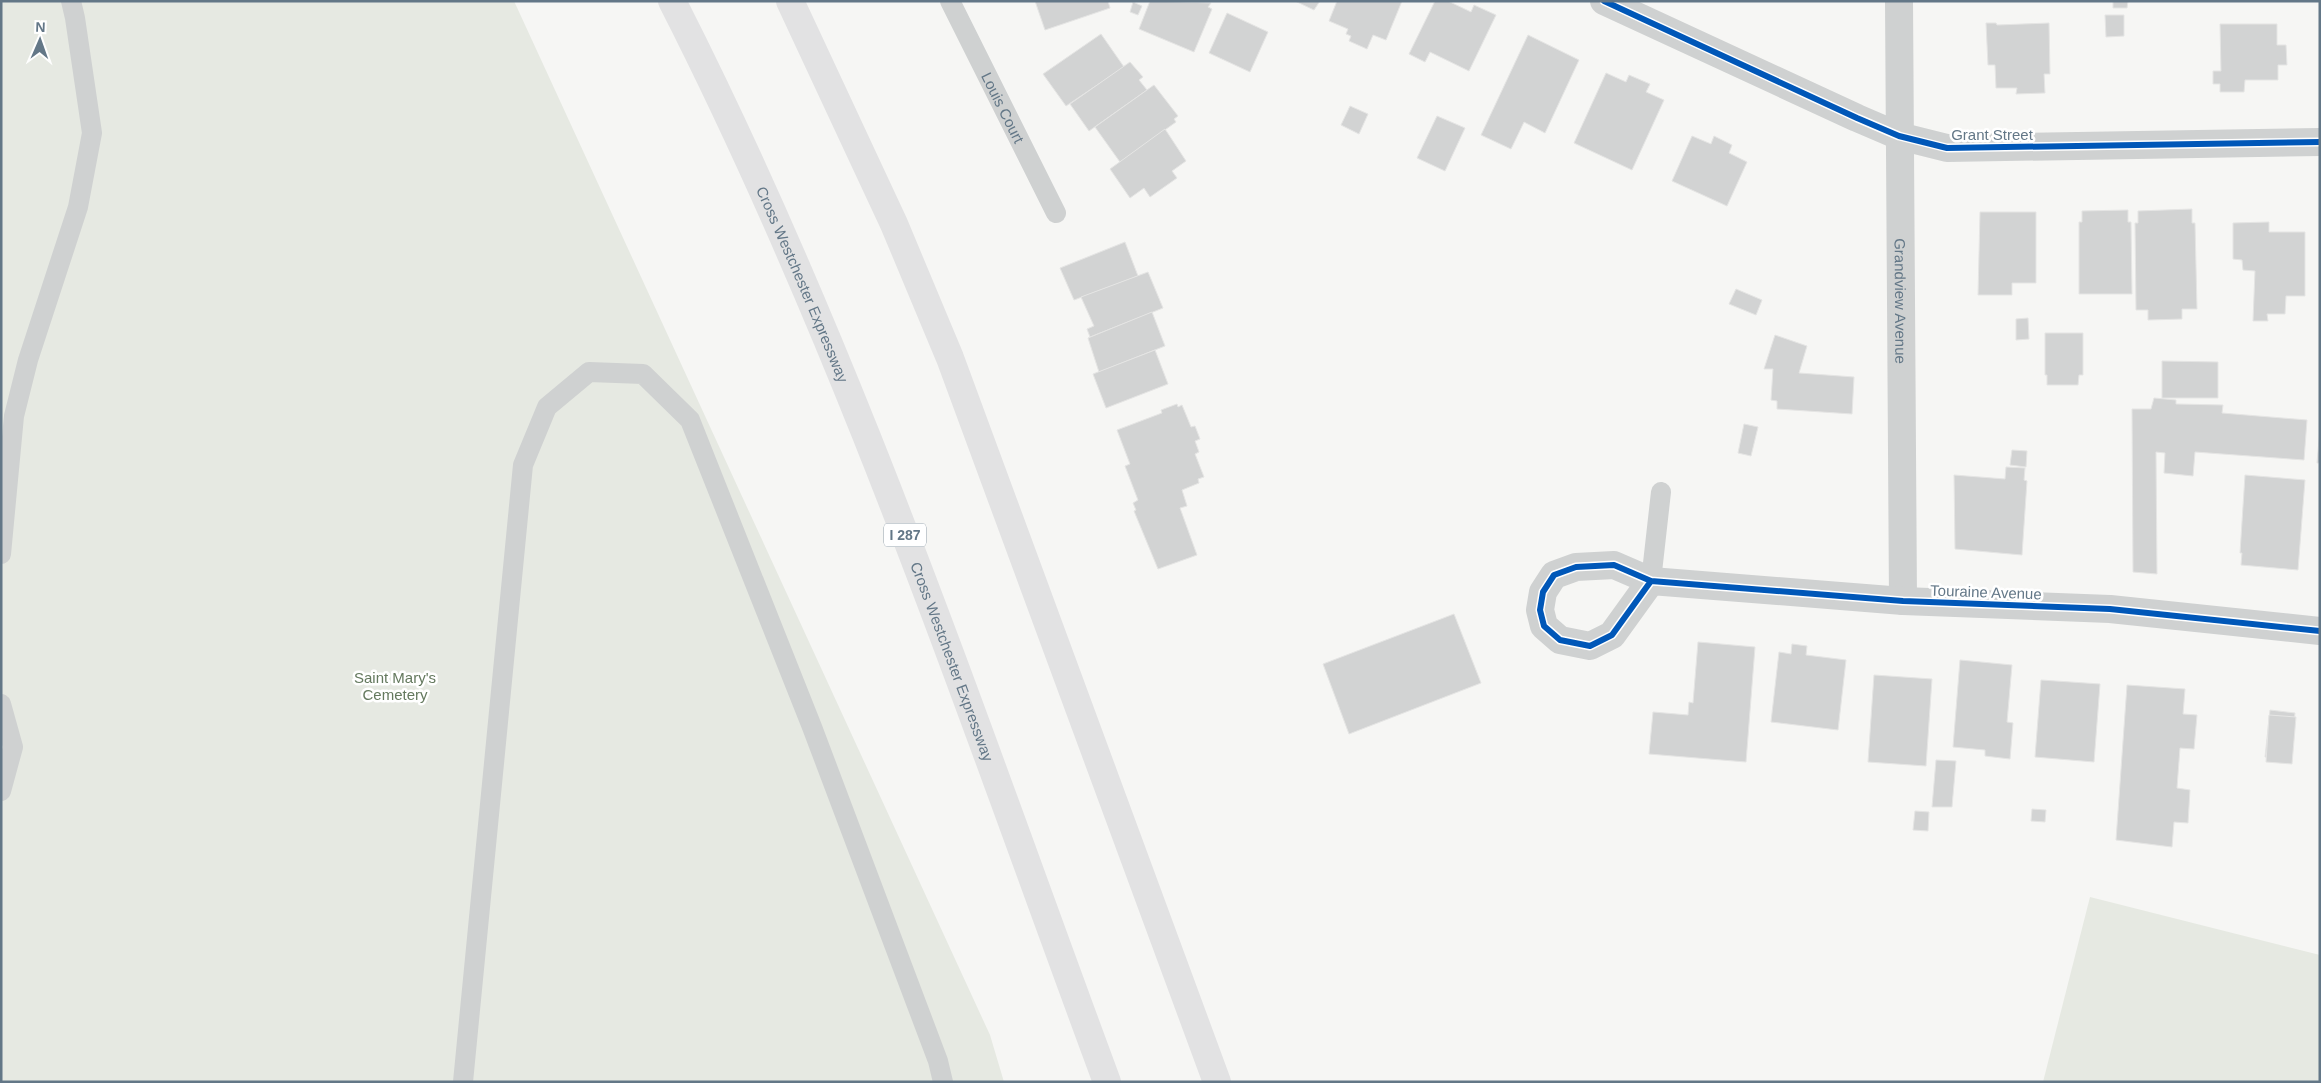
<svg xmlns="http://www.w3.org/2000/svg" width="2321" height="1083" viewBox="0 0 2321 1083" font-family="Helvetica,sans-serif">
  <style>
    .green { fill: #e6e9e2 }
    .building { fill: #d2d3d3; stroke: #e5e5e4 }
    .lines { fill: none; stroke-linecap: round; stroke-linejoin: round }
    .service { stroke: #cfd1d1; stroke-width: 20 }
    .minor { stroke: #cfd1d1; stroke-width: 28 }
    .motorway { stroke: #e2e2e3; stroke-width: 28 }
    .cycleway-casing { stroke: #fff; stroke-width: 9 }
    .cycleway { stroke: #0057b8; stroke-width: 6 }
    .labels { text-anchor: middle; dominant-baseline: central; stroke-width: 5; stroke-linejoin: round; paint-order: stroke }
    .shield { fill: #fff; stroke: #92a0ab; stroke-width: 1 }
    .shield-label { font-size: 14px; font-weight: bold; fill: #637787 }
    .street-label { font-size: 15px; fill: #637787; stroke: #fff }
    .park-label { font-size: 15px; fill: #64795e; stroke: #fff }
  </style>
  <rect width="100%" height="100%" fill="#f6f6f4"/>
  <!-- green -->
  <g class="green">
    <path d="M1 1H514L990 1035 1004 1082H1Z"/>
    <path d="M2090 897 2320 955V1082H2043Z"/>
  </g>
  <!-- building -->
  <g class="building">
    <path d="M1035 1H1108L1110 8 1045 30Z"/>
    <path d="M1150 1 1211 3 1208 7 1212 9 1194 52 1139 29Z"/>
    <path d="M1295 1H1320L1314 10Z"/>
    <path d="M1337 1H1402L1386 40 1373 35 1367 49 1349 41 1351 36 1346 34 1348 29 1329 21Z"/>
    <path d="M1435 1H1448L1471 12 1474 5 1496 15 1469 71 1430 52 1425 62 1409 54Z"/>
    <path d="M2113 1H2128L2127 8H2113Z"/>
    <path d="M1133 2 1142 6 1138 15 1130 12Z"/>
    <path d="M1227 13 1268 32 1250 72 1209 53Z"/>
    <path d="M2105 15H2124V36L2106 37Z"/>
    <path d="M1986 23H1996L1997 25 2049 23 2050 74H2044L2045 93 2016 94 2017 88H1996L1995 65H1988Z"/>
    <path d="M2220 24H2277V45H2286L2287 65H2278V80H2245L2244 92H2220V84H2213V71H2221Z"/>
    <path d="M1101 34 1124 67 1066 106 1043 74Z"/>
    <path d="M1528 35 1579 60 1545 133 1524 122 1511 149 1481 135Z"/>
    <path d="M1130 62 1143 77 1139 80 1147 90 1089 131 1070 104Z"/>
    <path d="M1606 73 1626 82 1629 75 1650 84 1646 92 1664 100 1632 170 1574 143Z"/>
    <path d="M1154 85 1178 116 1174 119 1176 122 1120 162 1095 127Z"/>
    <path d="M1350 106 1368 114 1359 134 1341 125Z"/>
    <path d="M1437 116 1465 128 1445 171 1417 158Z"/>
    <path d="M1165 129 1186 161 1172 171 1177 178 1150 197 1144 188 1130 198 1110 169Z"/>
    <path d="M1692 136 1711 144 1714 136 1732 145 1729 153 1747 162 1727 206 1672 181Z"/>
    <path d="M2192 209V223H2195L2197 309H2182V319L2148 320V310H2136L2135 223H2138V211Z"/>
    <path d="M2128 210V222H2131L2132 294H2079V222H2082V211Z"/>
    <path d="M1980 212H2036V283H2012V295H1978Z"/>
    <path d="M2269 222V232H2305V296H2286L2285 314H2267L2268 321H2253L2255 271 2243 270 2242 260 2233 259V223Z"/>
    <path d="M1125 242 1138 276 1074 300 1060 268Z"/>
    <path d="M1148 272 1163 308 1090 337 1087 329 1094 326 1081 297Z"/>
    <path d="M1736 289 1762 300 1756 315 1729 304Z"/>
    <path d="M1152 312 1165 346 1099 372 1088 338Z"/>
    <path d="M2028 318 2029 339 2016 340V319Z"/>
    <path d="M2045 333H2083V375H2079L2078 385H2047V375H2045Z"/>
    <path d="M1775 335 1807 346 1799 373 1854 377 1852 414 1777 409V401L1771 400 1773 369H1764Z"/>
    <path d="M1155 350 1168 384 1106 408 1093 374Z"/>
    <path d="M2162 361 2218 362V398H2162Z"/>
    <path d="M2154 398 2176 400V404L2223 405 2222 413 2307 420 2304 460 2195 452 2193 476 2164 473 2165 453 2156 452 2157 574 2133 572 2132 409H2151Z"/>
    <path d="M1177 404 1178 407 1182 405 1191 427 1195 426 1200 439 1195 441 1199 452 1195 454 1204 477 1198 479 1199 483 1182 490 1187 506 1180 508 1197 555 1158 569 1134 511 1136 510 1133 503 1138 500 1125 466 1130 464 1117 430 1162 413 1161 410Z"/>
    <path d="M1744 424 1758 427 1751 456 1738 453Z"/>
    <path d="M2320 429V463H2317Z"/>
    <path d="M2012 450 2027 451 2026 467 2010 465Z"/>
    <path d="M2006 467 2025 468 2024 480 2027 481 2022 555 1955 549 1954 475 2005 479Z"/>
    <path d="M2245 475 2305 480 2298 570 2241 565 2242 553H2240Z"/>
    <path d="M1454 614 1481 683 1349 734 1323 664Z"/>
    <path d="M1698 642 1755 647 1746 762 1649 754 1653 712 1688 715 1689 702 1693 703Z"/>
    <path d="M1792 644 1807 646 1806 655 1846 660 1838 730 1771 722 1779 652 1791 654Z"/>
    <path d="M1960 660 2012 665 2007 722 2013 723 2010 759 1985 756V750L1953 747Z"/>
    <path d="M1874 675 1932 679 1926 766 1868 762Z"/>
    <path d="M2041 680 2100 684 2094 762 2035 757Z"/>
    <path d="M2127 685 2185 689 2183 714 2197 715 2194 749 2180 748 2177 788 2190 790 2188 823 2174 822 2172 847 2116 840Z"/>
    <path d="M2270 710 2295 713 2290 759 2265 757Z"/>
    <path d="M2269 715 2296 717 2292 764 2266 762Z"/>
    <path d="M1936 760 1956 761 1952 807H1932Z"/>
    <path d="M2032 809 2046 810 2045 822 2031 821Z"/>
    <path d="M1915 811 1929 812 1928 831 1913 830Z"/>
  </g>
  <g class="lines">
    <!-- service -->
    <g class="service">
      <path id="s1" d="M950 1 1056 213"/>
      <path d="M1 554 14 416 28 360 78 207 92 133 75 18 71 1"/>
      <path d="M1651 581 1661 492"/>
      <path d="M1 704 13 747 1 791"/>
      <path d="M463 1082 523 465 547 407 589 372 643 374 690 420 812 727 938 1061 943 1082"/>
    </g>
    <!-- minor -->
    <g class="minor">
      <path d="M1604 1 1857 118 1899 136 1947 148 2320 142"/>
      <path id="s2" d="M1899 1 1903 601"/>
      <path d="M1651 581 1612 635 1590 646 1560 640 1544 626 1540 610 1543 592 1554 575 1576 567 1614 565 1651 581 1903 601 2110 609 2320 631"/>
    </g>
    <!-- motorway -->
    <g class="motorway">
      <path id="s3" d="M672 1C849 348 972 718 1107 1082"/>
      <path d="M790 1 894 224 950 358 1217 1082"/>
    </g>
    <defs>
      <g id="cycleway">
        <path d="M1604 1 1857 118 1899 136 1947 148 2320 142"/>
        <path d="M1651 581 1612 635 1590 646 1560 640 1544 626 1540 610 1543 592 1554 575 1576 567 1614 565 1651 581 1903 601 2110 609 2320 631"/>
      </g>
    </defs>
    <!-- cycleway casing -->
    <use href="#cycleway" class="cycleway-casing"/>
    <!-- cycleway -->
    <use href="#cycleway" class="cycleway"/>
  </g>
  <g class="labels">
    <!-- shield labels -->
    <rect class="shield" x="884" y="523.5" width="42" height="23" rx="4"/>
    <g class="shield-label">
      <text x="905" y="535">I 287</text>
    </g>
    <!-- street labels -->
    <g class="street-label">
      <text stroke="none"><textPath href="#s1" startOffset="119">Louis Court</textPath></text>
      <text x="1992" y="134">Grant Street</text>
      <text stroke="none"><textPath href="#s3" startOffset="312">Cross Westchester Expressway</textPath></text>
      <text stroke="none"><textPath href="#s2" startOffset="300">Grandview Avenue</textPath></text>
      <text transform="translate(1986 592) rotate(2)">Touraine Avenue</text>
      <text stroke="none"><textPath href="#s3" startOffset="718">Cross Westchester Expressway</textPath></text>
    </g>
    <!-- park labels -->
    <g class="park-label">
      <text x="395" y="677">Saint Mary's<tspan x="395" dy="17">Cemetery</tspan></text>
    </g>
  </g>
  <!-- border -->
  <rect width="2321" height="1083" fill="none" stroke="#637787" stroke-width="5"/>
  <!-- north arrow -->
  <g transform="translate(40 40) rotate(2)" stroke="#ffffff" stroke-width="4" paint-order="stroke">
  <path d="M0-4L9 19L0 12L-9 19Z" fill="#637787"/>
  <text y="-8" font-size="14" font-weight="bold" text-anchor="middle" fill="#637787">N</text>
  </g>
</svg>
